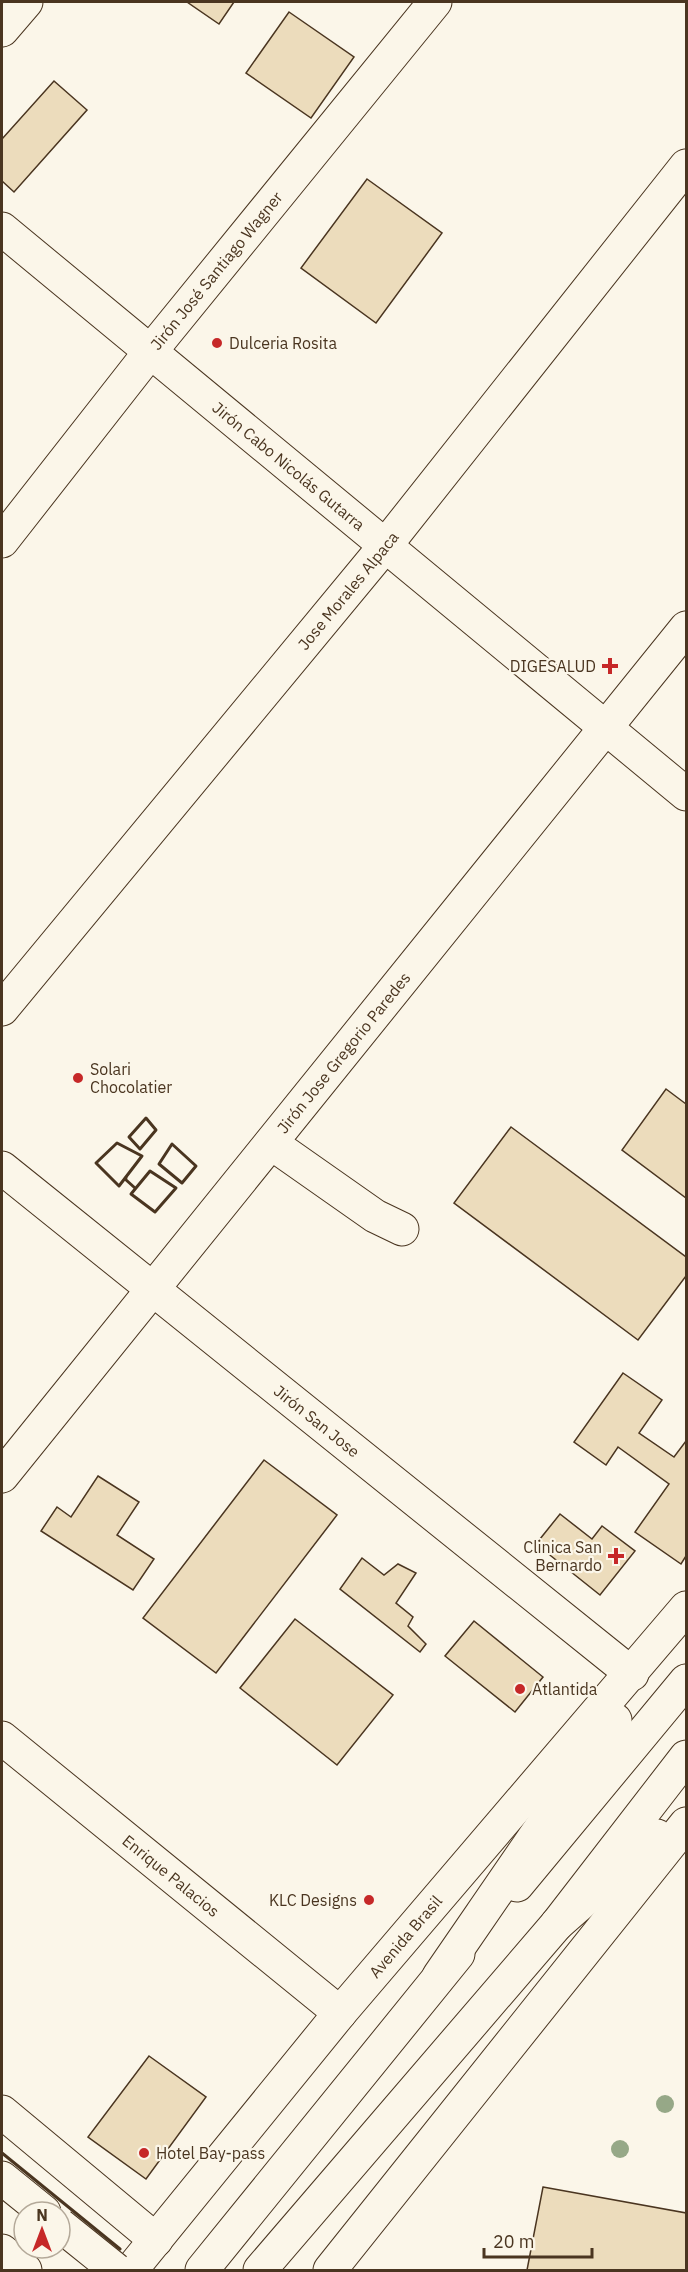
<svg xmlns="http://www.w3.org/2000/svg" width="688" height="2272" viewBox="0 0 688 2272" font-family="'IBM Plex Sans',sans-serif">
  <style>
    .building { fill: #ecdcbc; stroke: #4a3520; stroke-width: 1.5 }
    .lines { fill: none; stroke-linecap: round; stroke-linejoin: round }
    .minor-casing { stroke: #4a3520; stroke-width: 35 }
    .major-casing { stroke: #4a3520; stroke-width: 35 }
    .minor { stroke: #fbf6e9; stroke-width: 33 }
    .major { stroke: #fbf6e9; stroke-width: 33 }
    .major-bridge-casing { stroke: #4a3520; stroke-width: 35; stroke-linecap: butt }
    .major-bridge { stroke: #fbf6e9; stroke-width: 33 }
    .wall { stroke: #4a3520; stroke-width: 3 }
    .tree { fill: #96a887 }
    .poi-dot { fill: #c62828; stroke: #fbf6e9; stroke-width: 2 }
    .labels { text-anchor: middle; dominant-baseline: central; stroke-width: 4.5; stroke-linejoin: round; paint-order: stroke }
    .street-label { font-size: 16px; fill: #4a3520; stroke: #fbf6e9 }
    .poi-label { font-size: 16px; fill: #4a3520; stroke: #fbf6e9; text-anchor: start }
  </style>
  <rect width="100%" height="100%" fill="#fbf6e9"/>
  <!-- building -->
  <g class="building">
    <path d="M187 2H234L219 24Z"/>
    <path d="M289 12 354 57 311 118 246 73Z"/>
    <path d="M54 81 87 110 14 192 2 181V139Z"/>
    <path d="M367 179 442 233 376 323 301 268Z"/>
    <path d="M666 1089 686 1104V1198L622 1150Z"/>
    <path d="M511 1127 686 1257V1276L638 1340 454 1203Z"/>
    <path d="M623 1373 662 1400 639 1433 674 1457 686 1441V1556L681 1564 635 1532 669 1484 618 1447 606 1465 574 1442Z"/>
    <path d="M264 1460 337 1515 216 1673 143 1618Z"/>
    <path d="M98 1476 139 1502 117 1535 154 1559 133 1590 41 1531 57 1507 71 1517Z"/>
    <path d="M560 1514 592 1539 602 1526 635 1551 600 1595 536 1544Z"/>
    <path d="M362 1558 384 1575 398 1564 416 1573 396 1603 413 1617 408 1626 426 1644 420 1652 340 1589Z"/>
    <path d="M295 1619 393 1695 337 1765 240 1688Z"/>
    <path d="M474 1621 543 1677 515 1712 445 1656Z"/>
    <path d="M149 2056 206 2097 146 2179 88 2137Z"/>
    <path d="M543 2187 686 2213V2270H527Z"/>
  </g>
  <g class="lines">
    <defs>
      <g id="minor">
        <path d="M2 30 26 2"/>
        <path id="s1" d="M2 229 686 794"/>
        <path id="s2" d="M2 541 150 352 435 2"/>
        <path id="s3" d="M2 1009 385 546 686 166"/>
        <path d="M271 1143 375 1216 402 1229"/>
        <path id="s4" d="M2 1168 632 1674"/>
        <path id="s5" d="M2 1476 686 628"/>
        <path id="s6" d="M2 1738 340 2013"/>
        <path d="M517 1885 686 1681"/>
        <path d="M202 2270 458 1954"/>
        <path d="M260 2270 557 1924 686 1757"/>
      </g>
      <g id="major">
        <path d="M557 1924 657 1836"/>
        <path d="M439 1976 615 1720"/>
        <path d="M2 2112 156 2240"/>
        <path d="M2 2178 44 2212"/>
        <path d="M2 2251 25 2270"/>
        <path id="s7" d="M131 2270 340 2013 686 1608"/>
        <path d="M330 2270 686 1824"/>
      </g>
    </defs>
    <!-- minor casing -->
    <use href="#minor" class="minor-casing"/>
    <!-- major casing -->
    <use href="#major" class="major-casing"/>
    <!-- minor -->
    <use href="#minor" class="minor"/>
    <!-- major -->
    <use href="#major" class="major"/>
    <defs>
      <path id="major-bridge" d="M60 2225 116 2270"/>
    </defs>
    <!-- major-bridge casing -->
    <use href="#major-bridge" class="major-bridge-casing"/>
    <!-- major-bridge -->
    <use href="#major-bridge" class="major-bridge"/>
    <!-- wall -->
    <g class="wall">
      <path d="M146 1118 156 1130 140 1149 129 1137Z"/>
      <path d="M117 1143 142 1156 119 1186 96 1163Z"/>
      <path d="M172 1144 196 1166 182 1183 159 1164Z"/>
      <path d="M150 1171 176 1188 155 1212 131 1194Z"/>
      <path d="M126 1178 125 1179 135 1188"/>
      <path d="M2 2153 120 2249"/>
    </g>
  </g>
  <!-- trees -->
  <g class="tree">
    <circle cx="665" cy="2104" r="9"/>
    <circle cx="620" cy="2149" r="9"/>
  </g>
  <!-- markers -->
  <g class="poi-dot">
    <circle cx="217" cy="343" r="6"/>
    <path d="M607 657h6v6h6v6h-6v6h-6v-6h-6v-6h6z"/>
    <circle cx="78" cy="1078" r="6"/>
    <path d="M613 1547h6v6h6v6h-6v6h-6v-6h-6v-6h6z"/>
    <circle cx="520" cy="1689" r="6"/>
    <circle cx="369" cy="1900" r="6"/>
    <circle cx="144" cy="2153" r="6"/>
  </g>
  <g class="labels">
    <!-- street labels -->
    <g class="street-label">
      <text stroke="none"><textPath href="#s2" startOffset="345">Jirón José Santiago Wagner</textPath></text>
      <text stroke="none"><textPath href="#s1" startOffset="372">Jirón Cabo Nicolás Gutarra</textPath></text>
      <text stroke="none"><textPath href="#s3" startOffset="543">Jose Morales Alpaca</textPath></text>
      <text stroke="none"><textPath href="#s5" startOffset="544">Jirón Jose Gregorio Paredes</textPath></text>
      <text stroke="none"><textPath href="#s4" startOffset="404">Jirón San Jose</textPath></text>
      <text stroke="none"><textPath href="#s6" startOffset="218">Enrique Palacios</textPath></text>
      <text stroke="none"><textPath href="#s7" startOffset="432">Avenida Brasil</textPath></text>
    </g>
    <!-- poi labels -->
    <g class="poi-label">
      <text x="229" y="343">Dulceria Rosita</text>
      <text x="596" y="666" text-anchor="end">DIGESALUD</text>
      <text x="90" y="1069">Solari<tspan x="90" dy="18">Chocolatier</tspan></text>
      <text x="602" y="1547" text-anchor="end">Clinica San<tspan x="602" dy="18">Bernardo</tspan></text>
      <text x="532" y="1689">Atlantida</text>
      <text x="357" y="1900" text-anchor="end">KLC Designs</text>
      <text x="156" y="2153">Hotel Bay-pass</text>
    </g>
  </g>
  <!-- border -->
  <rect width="688" height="2272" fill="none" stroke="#4a3520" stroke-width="6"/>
  <!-- north arrow -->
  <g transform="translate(42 2230)"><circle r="28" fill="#fbf6e9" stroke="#b4a999" stroke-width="1.5"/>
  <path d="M0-4.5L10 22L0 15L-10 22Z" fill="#c62828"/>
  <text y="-9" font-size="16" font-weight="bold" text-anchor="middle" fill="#4a3520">N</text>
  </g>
  <!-- scale -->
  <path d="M484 2248v9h108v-9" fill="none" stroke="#4a3520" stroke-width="3"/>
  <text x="493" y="2248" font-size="18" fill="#4a3520" stroke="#fbf6e9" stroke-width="4.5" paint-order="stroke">20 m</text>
</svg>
